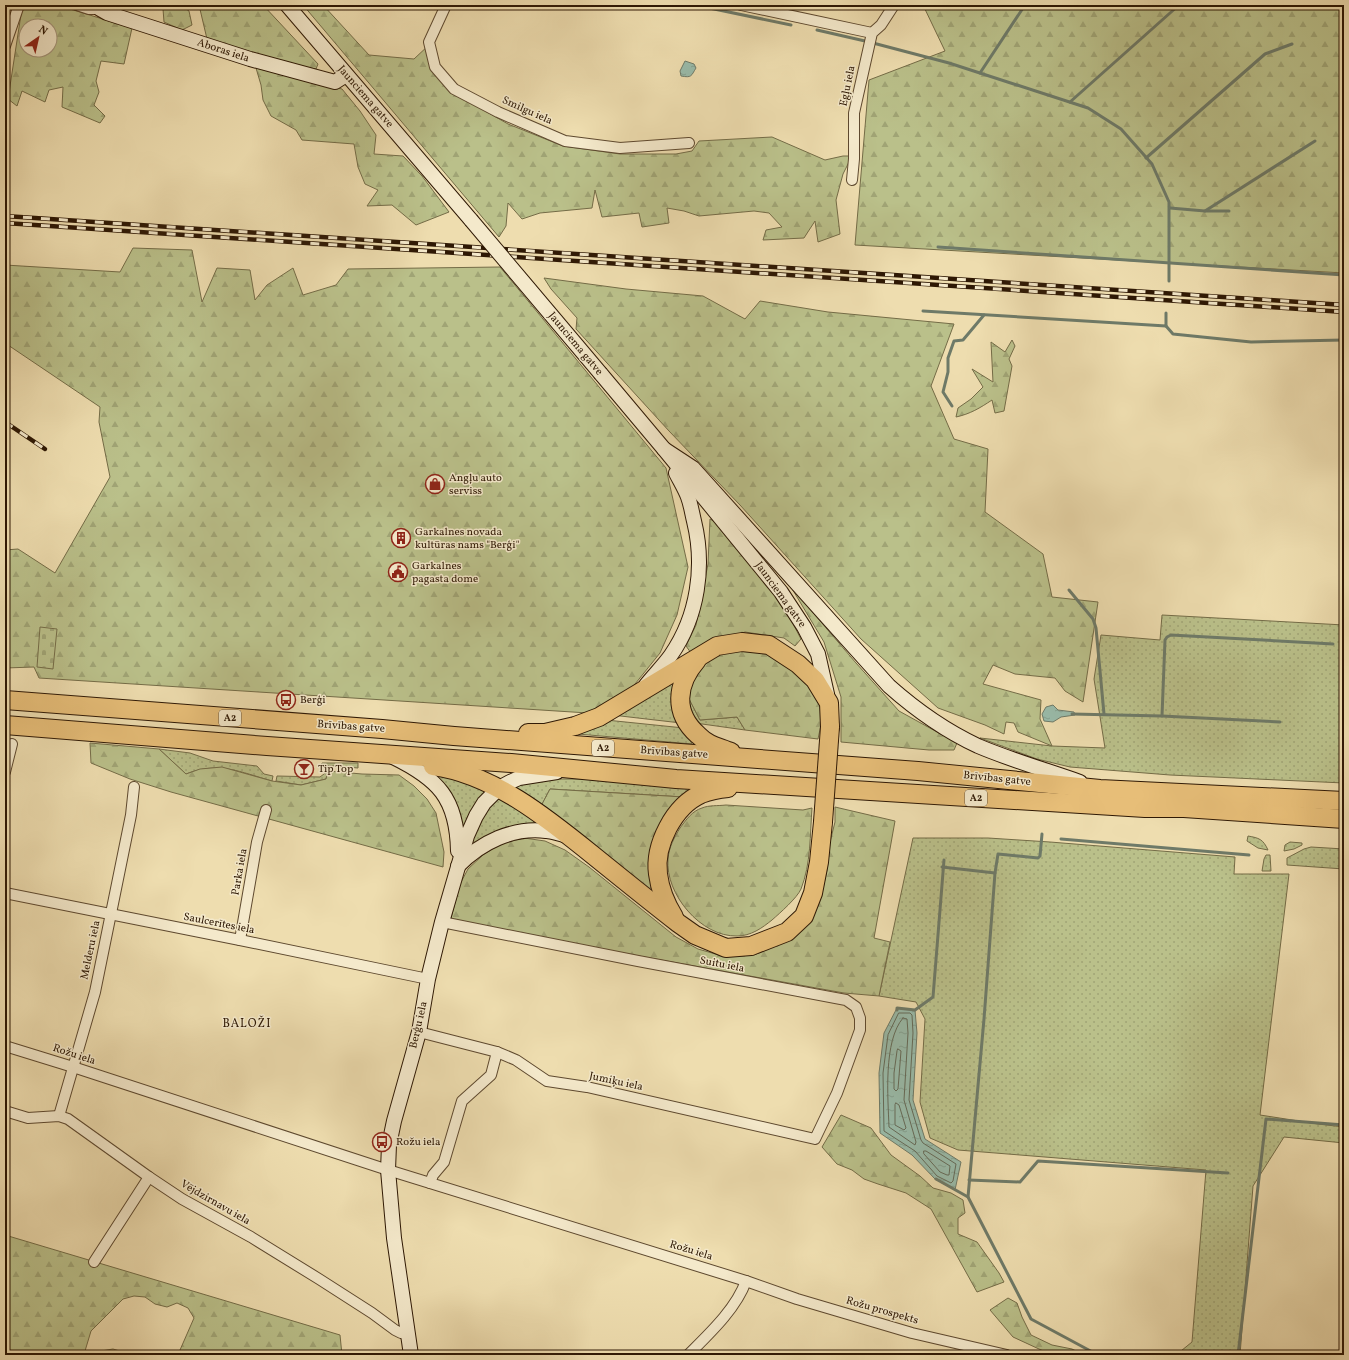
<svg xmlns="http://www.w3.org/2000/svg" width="1349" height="1360" viewBox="0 0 1349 1360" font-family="Vollkorn,serif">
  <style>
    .grass { fill: url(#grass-dots); stroke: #746c47 }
    .forest { fill: url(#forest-firs); stroke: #746c47; fill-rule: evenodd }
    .cemetery { fill: url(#cemetery-stones); stroke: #746c47 }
    .water { fill: url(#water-ripples); stroke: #6e7a68 }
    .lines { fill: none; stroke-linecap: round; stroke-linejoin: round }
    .shore { stroke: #646a58; stroke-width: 1 }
    .stream { stroke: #6e7a68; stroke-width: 3 }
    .street-casing { stroke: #5e492f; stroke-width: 12 }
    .secondary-casing { stroke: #2e1804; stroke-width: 16 }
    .highway-casing { stroke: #2e1804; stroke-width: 20 }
    .street { stroke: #f4e9cb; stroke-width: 10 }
    .secondary { stroke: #f4e9cb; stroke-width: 14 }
    .highway { stroke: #e7be78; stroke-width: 18 }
    .rail-casing { stroke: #2e1804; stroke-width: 4.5 }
    .rail { stroke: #f4e9cb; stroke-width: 3; stroke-dasharray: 9; stroke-linecap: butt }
    .secondary-bridge-casing { stroke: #2e1804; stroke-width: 16; stroke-linecap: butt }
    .highway-bridge-casing { stroke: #2e1804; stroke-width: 20; stroke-linecap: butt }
    .secondary-bridge { stroke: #f4e9cb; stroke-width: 14 }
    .highway-bridge { stroke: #e7be78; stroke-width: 18 }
    .labels { text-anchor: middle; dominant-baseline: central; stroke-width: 3; stroke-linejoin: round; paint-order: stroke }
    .shield { fill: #f4e9cb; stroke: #695740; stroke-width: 1 }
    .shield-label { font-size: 10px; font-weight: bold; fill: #2e1804 }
    .street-label { font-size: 11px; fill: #2e1804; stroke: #f4e9cb }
    .poi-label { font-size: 11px; fill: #2e1804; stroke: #f4e9cb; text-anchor: start }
    .neighbourhood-label { font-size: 12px; letter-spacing: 1px; fill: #2e1804; stroke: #f4e9cb }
  </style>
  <defs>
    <pattern id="grass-dots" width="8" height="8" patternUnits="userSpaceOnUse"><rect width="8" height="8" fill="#bac08a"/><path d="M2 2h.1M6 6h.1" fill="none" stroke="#a0a475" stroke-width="1.8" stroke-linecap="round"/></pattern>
    <pattern id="forest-firs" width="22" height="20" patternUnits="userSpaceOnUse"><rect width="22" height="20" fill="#bac08a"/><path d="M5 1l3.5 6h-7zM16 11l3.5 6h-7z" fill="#a0a475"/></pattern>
    <pattern id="cemetery-stones" width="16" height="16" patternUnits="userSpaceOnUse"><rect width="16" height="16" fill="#bac08a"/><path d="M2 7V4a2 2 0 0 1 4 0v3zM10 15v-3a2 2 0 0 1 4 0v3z" fill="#a0a475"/></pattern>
    <pattern id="water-ripples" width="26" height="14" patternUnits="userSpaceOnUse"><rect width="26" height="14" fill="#99bcab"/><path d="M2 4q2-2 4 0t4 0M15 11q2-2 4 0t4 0" fill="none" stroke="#84a192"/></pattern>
  </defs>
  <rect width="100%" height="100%" fill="#eeddaf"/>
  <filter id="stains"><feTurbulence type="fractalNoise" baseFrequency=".005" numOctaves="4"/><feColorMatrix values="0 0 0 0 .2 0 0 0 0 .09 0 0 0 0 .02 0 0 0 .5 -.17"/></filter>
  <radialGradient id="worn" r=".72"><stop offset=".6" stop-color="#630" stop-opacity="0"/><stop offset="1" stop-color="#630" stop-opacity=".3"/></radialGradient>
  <!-- grass -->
  <g class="grass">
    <path d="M1162 615 1344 625V783L1170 775 1070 767 1037 759 980 738 1052 746 1105 748 1094 679 1101 635 1160 640Z"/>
    <path d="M682 672 681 723 612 715Z"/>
    <path d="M686 693 700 720 737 717 745 730 695 723 692 718Z"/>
    <path d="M606 720 684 728 692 744 578 734Z"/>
    <path d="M159 749 190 753 213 761 257 766 264 774 273 776 272 781C240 772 219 761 186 774Z"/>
    <path d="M322 763H358V768L321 765Z"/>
    <path d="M328 771 326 779 301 785 276 781 277 776 320 777Z"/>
    <path d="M436 771 491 789 466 825H461L433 776Z"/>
    <path d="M547 779H597L695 788 684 797 550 789 540 808 510 788 521 783Z"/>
    <path d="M499 793 547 825C513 822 503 829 474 845L470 840 477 822Z"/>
    <path d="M1248 836C1259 838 1263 839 1268 850L1258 848 1247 841Z"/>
    <path d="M913 838H988L1050 842 1235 857 1234 874H1289L1260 1115 1318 1124 1344 1127V1143L1284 1137 1253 1186 1240 1355H1176L1192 1342 1206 1170 958 1150 930 1138 920 1102 925 1019 916 1002 879 996Z"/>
    <path d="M1290 842 1302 843V845L1294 849 1284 851 1285 845Z"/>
    <path d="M1311 847 1344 849V869L1287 865V858L1304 849Z"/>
    <path d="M1266 855H1270L1271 871H1262L1264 859Z"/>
  </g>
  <!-- forest -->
  <g class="forest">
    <path d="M26 5H57L132 28 124 64 101 61 96 81 99 92 94 105 105 116 100 123 62 107 63 87 49 90 45 102 22 91 17 106 8 99 22 8ZM26 26H50V50H26Z"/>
    <path d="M169 5H180L189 11 192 25 182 30 164 22 163 9Z"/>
    <path d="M199 5H263L318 64 316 69 294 65 207 39Z"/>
    <path d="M303 5H323L369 55 414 59 430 44 428 49 454 93 508 124 563 146 620 154H676L692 151 699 141 772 137 825 160 843 156H852L843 174 836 200 840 234 818 242 815 221 804 238 763 240 766 230 782 227 769 213 754 211 699 216 684 211 667 208 669 223 642 227 639 213 602 217 595 190 592 208 540 213 522 219 508 203 506 226 499 237Z"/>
    <path d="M923 5H1344V273L855 245 869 80 945 51Z"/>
    <path d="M256 68 342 89 360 111 376 135 374 154 403 156 422 176 449 212 416 225 392 205 367 206 378 190 365 184 358 167 354 144 302 140 296 130 271 116 263 100 261 85Z"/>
    <path d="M133 248 192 250 202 302 217 268 250 270 255 300 267 285 293 268 303 295 336 285 348 269 500 267 666 468 688 567 677 615 660 653 631 689 588 713 39 678 34 667 5 668V610L10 609 5 605V550L18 549 55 573 110 477 99 422 100 407 5 343V265L120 272Z"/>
    <path d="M544 278 626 289 703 296 745 319 760 301 828 312 954 324 931 386 954 439 988 449 985 512 1043 554 1052 597 1098 602 1083 702 1065 691 1055 678 1015 674 993 665 983 684 1041 700 1040 719 1052 746 1018 732 1014 723 1006 722 1004 734 985 725 938 708 861 639 740 505 669 431 576 329 577 318 551 289Z"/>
    <path d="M1012 340 1015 346 1009 359 1012 366 1004 411 995 413 992 400C980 408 970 414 956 417L958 408 971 399 983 387 972 369 993 382 991 342 1005 352Z"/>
    <path d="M710 519 719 524 781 601 801 639 795 646 784 638 745 632 691 653 686 646 696 625 708 564Z"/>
    <path d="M791 587 856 663 899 711 957 743 954 750H929L841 742V697L824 642Z"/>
    <path d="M733 649 766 652 806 679 824 710 818 739 745 730 737 717 700 720 686 693 694 676 709 658Z"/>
    <path d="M90 743 159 749 186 774 200 769 222 767 272 781 301 785 326 779 328 771 362 774 399 775 414 786 427 799 436 813 444 852 443 867 171 792 130 779 91 763Z"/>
    <path d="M550 789 684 797 653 886 648 890 540 808Z"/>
    <path d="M726 805 803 810 812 808C810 834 811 864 801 889 797 898 780 913 772 920 762 928 751 936 737 936 701 937 665 894 668 859 669 847 674 838 680 828 686 820 692 811 702 808 709 805 718 806 726 805Z"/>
    <path d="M835 807 895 821 874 938 890 942 879 996 844 993 450 922 460 884 468 869 484 854 503 843 524 838 545 841 565 850 589 867 676 937 698 949 719 955H754L775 946 822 893 827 870 829 846 835 822Z"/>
    <path d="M841 1115 871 1128 891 1155 920 1176 933 1188 951 1193 963 1200 965 1213 958 1218V1234L977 1242 999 1273 1004 1282 977 1292 931 1209 906 1193 878 1184 864 1179 852 1170 837 1164 822 1147Z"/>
    <path d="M5 1235 340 1335 342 1355H182L180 1350 194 1318 188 1308 177 1303 167 1307 155 1304 145 1297 134 1296 123 1299 91 1331 85 1351 76 1355 51 1352 47 1355H5Z"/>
    <path d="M1008 1298 1017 1303 1022 1317 1031 1335 1052 1345 1072 1349 1084 1355H1052L1013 1337 990 1310Z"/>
    <path d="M113 1349 133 1355H99L101 1351Z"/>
  </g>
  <!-- cemetery -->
  <path class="cemetery" d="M40 627 57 629 53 669 37 667Z"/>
  <!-- water -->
  <g class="water">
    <path d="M685 61 694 64 696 68C691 76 692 78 681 76L680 71Z"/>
    <path d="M1053 705 1058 710 1074 712 1075 715 1061 717 1053 722 1044 721 1042 714 1046 707Z"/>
    <path d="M897 1008 915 1010 917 1033 913 1100 925 1139 961 1162 955 1190 935 1179 912 1155 880 1133 879 1073 884 1033Z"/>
  </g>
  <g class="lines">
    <!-- shore -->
    <g class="shore">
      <path d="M899 1013H910L912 1015 913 1033 909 1100 921 1140 923 1143 956 1164 953 1181 951 1183 937 1176 915 1151 884 1131 883 1073 888 1035Z"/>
      <path d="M903 1018 907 1019 908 1033 904 1100 916 1142 915 1145 889 1127C888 1098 883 1041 903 1018Z"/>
      <path d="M898 1049 901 1051 898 1089 896 1091 894 1089V1073L897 1051Z"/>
      <path d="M896 1103 899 1105 906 1128 904 1130 895 1125V1105Z"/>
      <path d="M924 1151H926L950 1166 949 1175H947L940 1172 924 1154Z"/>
    </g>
    <!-- stream -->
    <g class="stream">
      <path d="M695 5 791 25"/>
      <path d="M817 30 865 41"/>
      <path d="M873 43 949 63 1088 108 1121 129 1152 164 1169 202V281"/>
      <path d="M980 73 1025 5"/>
      <path d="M1070 102 1179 5"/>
      <path d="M1146 158 1265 54 1292 44"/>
      <path d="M1170 208 1205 211H1229"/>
      <path d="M1205 211 1315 141"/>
      <path d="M938 247 1344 275"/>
      <path d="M923 311 1166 326V313"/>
      <path d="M1166 326 1173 334 1251 342 1344 340"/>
      <path d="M952 406 943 392 948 372V358L954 341 963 340 984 315"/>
      <path d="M1069 590 1093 619 1096 628 1104 714"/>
      <path d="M1072 714 1162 716 1280 722"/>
      <path d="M1162 716 1165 640 1167 637 1171 635 1333 644"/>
      <path d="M1061 839 1249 855"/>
      <path d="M942 867 995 873"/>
      <path d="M897 1010V1008L915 1010 933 997 944 860"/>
      <path d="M936 1179 968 1197 1031 1319 1098 1355"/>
      <path d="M969 1180 1020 1182 1038 1161 1228 1173"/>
      <path d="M968 1197 984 1019 995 873 998 854 1038 858 1040 856 1042 834"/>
      <path d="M1238 1355 1266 1119 1344 1125"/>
    </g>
    <defs>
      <g id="street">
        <path d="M77 5 89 9H100"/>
        <path d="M446 5 429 42 435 67 454 89 498 112 565 141 620 148 689 143"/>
        <path d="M741 5 872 33"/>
        <path d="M5 46 19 5"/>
        <path d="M852 180 854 159V113L872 33 881 25 894 5"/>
        <path d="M5 772 12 744"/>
        <path d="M5 893 240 940 428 979"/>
        <path d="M240 940 257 842 266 810"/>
        <path d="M419 1032 497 1052 516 1060 547 1081 587 1087 815 1139 837 1093 860 1030V1018L856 1007 846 1000 638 961 442 922"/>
        <path d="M5 1046 73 1067 388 1170 746 1281 797 1299 912 1333 1007 1355"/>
        <path d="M5 1111 28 1118 59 1116 68 1119 149 1177 182 1199 251 1237 319 1279 372 1313 395 1330 401 1333 408 1334"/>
        <path d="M59 1116 95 992 131 815 134 787"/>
        <path d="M430 1183 433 1175 444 1162 462 1101 491 1075 497 1052"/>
        <path d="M94 1262 149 1177"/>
        <path d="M688 1355C709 1334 736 1309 746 1281"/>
      </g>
      <g id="secondary">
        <path d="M97 5 100 9 107 13 250 59 335 82 346 75"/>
        <path d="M287 5 471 220"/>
        <path d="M601 374 664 449 781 592 804 627 818 654 827 694"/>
        <path d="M664 449 693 468 889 686C916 710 946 731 978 746 1011 760 1046 770 1080 782"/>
        <path d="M646 685C654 675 664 665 671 655 698 616 705 566 694 521 692 513 691 505 688 497 685 489 680 481 676 473"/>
        <path d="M393 757C438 779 457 798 458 851"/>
        <path d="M458 866C481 842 513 827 546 831 552 831 558 834 564 835"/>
        <path d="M411 1355 394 1238 388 1170 389 1145 394 1121 419 1032 428 979 442 922 467 836 476 816 484 803 499 788 510 782 519 778 557 772"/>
      </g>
      <g id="highway">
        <path d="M697 660C676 684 673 713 698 735 701 738 706 742 710 744 716 747 724 749 731 752"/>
        <path d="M5 700 382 729 454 736 918 771 1100 789 1344 801"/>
        <path d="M5 725 267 746 511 763 676 779 1145 808H1184L1344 819"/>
        <path d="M528 733H545L575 726 599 717 717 646 742 642 769 645 798 664 815 680 829 703 830 727"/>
        <path d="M433 766C495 774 552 822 599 860 625 881 651 902 678 923L695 935 726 948 751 946 787 932 804 916 813 893 819 862 823 822"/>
        <path d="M674 917C666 904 660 890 658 874 654 845 674 806 701 794 709 791 718 789 728 788"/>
      </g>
    </defs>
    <!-- street casing -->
    <use href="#street" class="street-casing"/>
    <!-- secondary casing -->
    <use href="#secondary" class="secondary-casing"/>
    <!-- highway casing -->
    <use href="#highway" class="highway-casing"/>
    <!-- street -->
    <use href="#street" class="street"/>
    <!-- secondary -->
    <use href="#secondary" class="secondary"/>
    <!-- highway -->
    <use href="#highway" class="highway"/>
    <defs>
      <g id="rail">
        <path d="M5 216 1344 305"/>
        <path d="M5 223 1344 312"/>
        <path d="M5 422 45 449"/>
      </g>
    </defs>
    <!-- rail casing -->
    <use href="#rail" class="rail-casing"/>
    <!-- rail -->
    <use href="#rail" class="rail"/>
    <defs>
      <path id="secondary-bridge" d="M471 220 601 374"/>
      <path id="highway-bridge" d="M823 822 830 727"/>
    </defs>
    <!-- secondary-bridge casing -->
    <use href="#secondary-bridge" class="secondary-bridge-casing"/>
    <!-- highway-bridge casing -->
    <use href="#highway-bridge" class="highway-bridge-casing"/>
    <!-- secondary-bridge -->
    <use href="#secondary-bridge" class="secondary-bridge"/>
    <!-- highway-bridge -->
    <use href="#highway-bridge" class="highway-bridge"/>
  </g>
  <!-- icons -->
  <defs>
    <symbol id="shop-ring" viewBox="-11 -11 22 22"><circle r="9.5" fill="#f4e9cb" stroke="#8f2418" stroke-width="1.5"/><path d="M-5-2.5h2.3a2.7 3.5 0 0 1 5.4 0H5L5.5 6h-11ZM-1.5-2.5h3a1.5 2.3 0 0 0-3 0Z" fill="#8f2418"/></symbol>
    <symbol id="building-ring" viewBox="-11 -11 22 22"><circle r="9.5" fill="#f4e9cb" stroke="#8f2418" stroke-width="1.5"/><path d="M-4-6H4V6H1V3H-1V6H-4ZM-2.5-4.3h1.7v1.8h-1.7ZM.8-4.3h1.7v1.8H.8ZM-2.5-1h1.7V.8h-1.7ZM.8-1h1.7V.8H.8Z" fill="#8f2418"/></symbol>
    <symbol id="civic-ring" viewBox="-11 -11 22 22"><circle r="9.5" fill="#f4e9cb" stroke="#8f2418" stroke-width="1.5"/><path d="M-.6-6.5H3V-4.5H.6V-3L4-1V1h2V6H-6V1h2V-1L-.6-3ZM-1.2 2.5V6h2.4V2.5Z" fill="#8f2418"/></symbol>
    <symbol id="bus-ring" viewBox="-11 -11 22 22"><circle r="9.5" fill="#f4e9cb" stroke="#8f2418" stroke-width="1.5"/><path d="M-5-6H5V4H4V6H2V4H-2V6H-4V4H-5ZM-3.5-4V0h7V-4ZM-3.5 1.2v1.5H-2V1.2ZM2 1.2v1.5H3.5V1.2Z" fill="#8f2418"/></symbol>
    <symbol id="bar-ring" viewBox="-11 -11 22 22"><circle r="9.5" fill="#f4e9cb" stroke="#8f2418" stroke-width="1.5"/><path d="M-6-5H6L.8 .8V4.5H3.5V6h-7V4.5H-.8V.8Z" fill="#8f2418"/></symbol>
  </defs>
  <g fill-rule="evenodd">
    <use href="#shop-ring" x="424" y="473" width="22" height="22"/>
    <use href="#building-ring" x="390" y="527" width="22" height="22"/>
    <use href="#civic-ring" x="387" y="561" width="22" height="22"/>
    <use href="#bus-ring" x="275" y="689" width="22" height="22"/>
    <use href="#bar-ring" x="293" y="758" width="22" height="22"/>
    <use href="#bus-ring" x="371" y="1131" width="22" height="22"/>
  </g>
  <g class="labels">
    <!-- shield labels -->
    <g class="shield">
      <rect x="219" y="710" width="22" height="16" rx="3"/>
      <rect x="592" y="740" width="22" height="16" rx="3"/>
      <rect x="965" y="790" width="22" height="16" rx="3"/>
    </g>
    <g class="shield-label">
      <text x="230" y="718">A2</text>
      <text x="603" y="748">A2</text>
      <text x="976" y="798">A2</text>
    </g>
    <!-- street labels -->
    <g class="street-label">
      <text transform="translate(223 51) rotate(18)">Aboras iela</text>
      <text transform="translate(848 86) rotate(-78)">Egļu iela</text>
      <text transform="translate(365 97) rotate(49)">Jaunciema gatve</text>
      <text transform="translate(527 111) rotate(24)">Smilgu iela</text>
      <text transform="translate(575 344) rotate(50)">Jaunciema gatve</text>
      <text transform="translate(780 595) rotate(54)">Jaunciema gatve</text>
      <text transform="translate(351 727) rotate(4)">Brīvības gatve</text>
      <text transform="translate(674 753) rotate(4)">Brīvības gatve</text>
      <text transform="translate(997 779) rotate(6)">Brīvības gatve</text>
      <text transform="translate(240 872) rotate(-80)">Parka iela</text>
      <text transform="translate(219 924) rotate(11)">Saulcerītes iela</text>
      <text transform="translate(91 950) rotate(-78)">Melderu iela</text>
      <text transform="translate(722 965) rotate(11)">Suitu iela</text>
      <text transform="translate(419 1025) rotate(-77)">Berģu iela</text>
      <text transform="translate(74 1055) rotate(18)">Rožu iela</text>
      <text transform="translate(616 1082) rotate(12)">Jumiķu iela</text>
      <text transform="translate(215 1203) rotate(30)">Vējdzirnavu iela</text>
      <text transform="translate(691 1251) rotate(17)">Rožu iela</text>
      <text transform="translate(882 1311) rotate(16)">Rožu prospekts</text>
    </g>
    <!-- poi labels -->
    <g class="poi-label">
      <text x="449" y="478">Angļu auto<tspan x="449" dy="13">serviss</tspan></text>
      <text x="415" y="532">Garkalnes novada<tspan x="415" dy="13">kultūras nams "Berģi"</tspan></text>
      <text x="412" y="566">Garkalnes<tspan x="412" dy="13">pagasta dome</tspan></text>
      <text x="300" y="700">Berģi</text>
      <text x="318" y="769">Tip Top</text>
      <text x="396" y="1142">Rožu iela</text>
    </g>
    <!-- neighbourhood labels -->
    <g class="neighbourhood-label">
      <text x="247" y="1024">BALOŽI</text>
    </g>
  </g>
  <!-- margin -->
  <rect width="1349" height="1360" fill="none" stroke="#eeddaf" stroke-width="20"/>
  <rect x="6" y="6" width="1337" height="1348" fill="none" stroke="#2e1804" stroke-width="2"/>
  <rect x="10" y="10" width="1329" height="1340" fill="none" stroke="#2e1804"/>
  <!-- north arrow -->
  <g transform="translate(38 38) rotate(34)"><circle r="19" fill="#f4e9cb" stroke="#a5957b"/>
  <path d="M0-3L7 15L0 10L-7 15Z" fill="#8f2418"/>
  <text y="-6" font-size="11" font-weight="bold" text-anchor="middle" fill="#2e1804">N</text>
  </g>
  <rect width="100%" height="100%" filter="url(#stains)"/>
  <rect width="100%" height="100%" fill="url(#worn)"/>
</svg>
